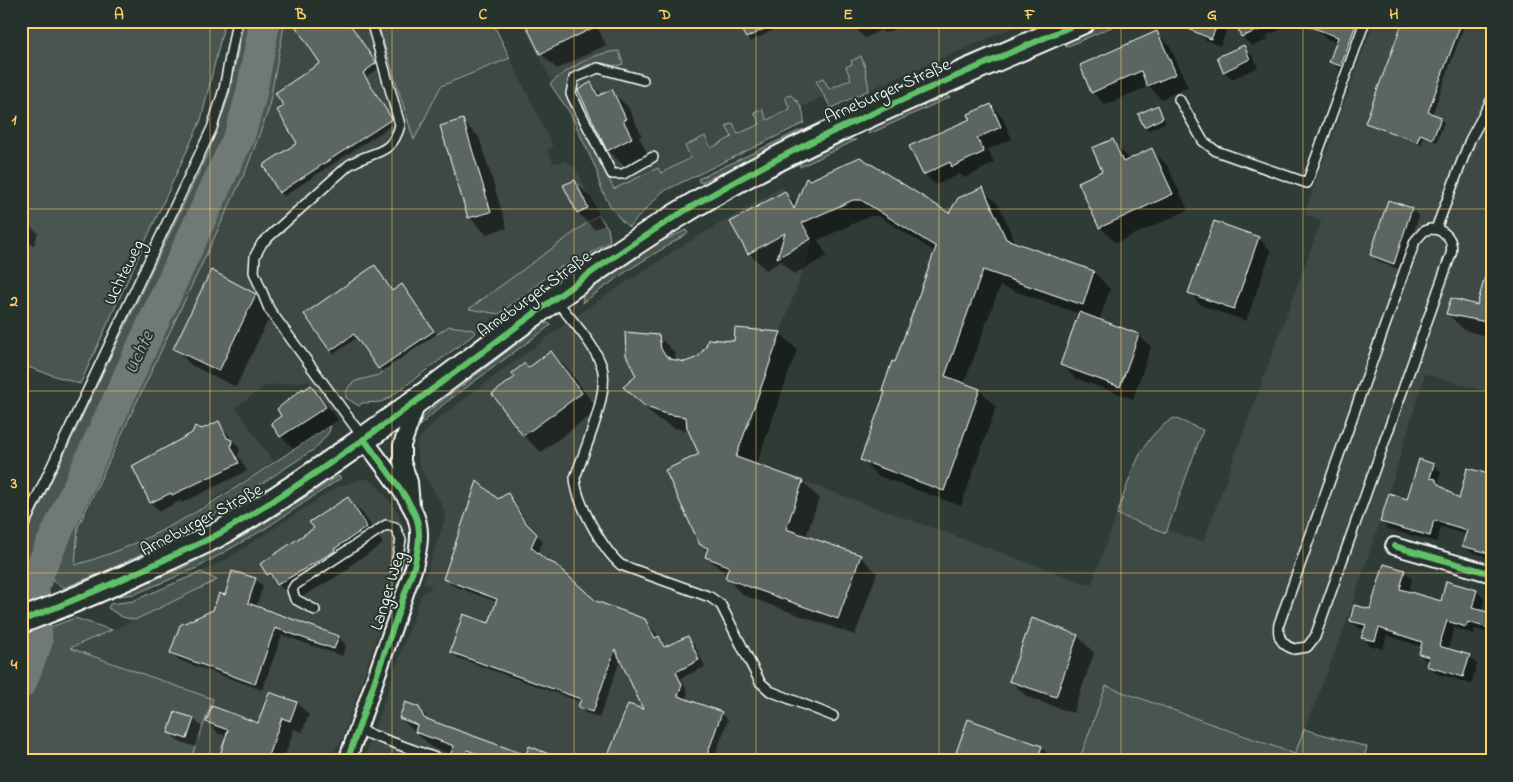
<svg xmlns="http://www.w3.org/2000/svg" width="1513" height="782" viewBox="0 0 1513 782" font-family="'Indie Flower',sans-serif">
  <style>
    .built { fill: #3c4842 }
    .green { fill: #4a544f; stroke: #a4aaa7 }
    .shadow { fill: #0007 }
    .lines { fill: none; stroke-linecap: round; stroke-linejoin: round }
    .river { stroke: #707975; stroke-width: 31 }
    .building { fill: #5b6661; stroke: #fff }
    .lane-casing { stroke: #fff; stroke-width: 12 }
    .street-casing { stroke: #fff; stroke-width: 20 }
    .secondary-casing { stroke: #fff; stroke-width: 28 }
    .lane { stroke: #26332d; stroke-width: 9 }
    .street { stroke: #26332d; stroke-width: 16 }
    .secondary { stroke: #26332d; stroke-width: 24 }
    .cycleway-casing { stroke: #26332d; stroke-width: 9 }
    .cycleway { stroke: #61c268; stroke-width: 6 }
    .grid { fill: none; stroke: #ffd166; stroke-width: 1; stroke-opacity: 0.55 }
    .labels { text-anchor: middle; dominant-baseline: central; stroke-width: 4; stroke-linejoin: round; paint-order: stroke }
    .street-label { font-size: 18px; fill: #fff; stroke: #26332d }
    .water-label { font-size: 19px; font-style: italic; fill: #b8bcba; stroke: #26332d }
    .neatline { fill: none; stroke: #ffd166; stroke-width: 2 }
    .grid-label { font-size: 16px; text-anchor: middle; font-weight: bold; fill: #ffd166 }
  </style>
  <rect width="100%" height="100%" fill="#2f3b35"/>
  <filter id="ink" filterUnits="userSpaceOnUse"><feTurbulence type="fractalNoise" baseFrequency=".02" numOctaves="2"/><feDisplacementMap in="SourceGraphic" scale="10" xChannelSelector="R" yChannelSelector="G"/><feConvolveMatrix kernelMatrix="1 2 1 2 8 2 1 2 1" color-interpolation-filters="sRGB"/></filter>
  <g filter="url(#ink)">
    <!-- built -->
    <g class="built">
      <path d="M285 21H377L414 140 441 86 510 58 553 146 547 151 554 163 565 161 575 167 598 215 470 309 499 314 381 402 362 403 359 406 346 398 329 411 308 381 266 386 236 407 273 462 167 528 128 546 75 566 78 527 246 170 268 111Z"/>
      <path d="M521 21H1028L869 90 862 78 704 154 621 201 560 82 553 84Z"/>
      <path d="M1374 21H1492V393L1425 374 1380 522 1344 629 1295 754 1106 686 1079 761H363L421 595 432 586 423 583 444 522 445 513 440 501 420 468 416 448 418 440 433 423 476 390 587 308 680 247 782 187 813 243 736 457 1091 585 1117 514 1166 533 1168 530 1203 542 1321 221 1304 214Z"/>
      <path d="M366 478 377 485 397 511 406 532V551L340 745H337L331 761H190L212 699 69 648 135 620 217 580 201 572 224 561 337 487Z"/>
    </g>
    <!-- green -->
    <g class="green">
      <path d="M21 21H225L201 120 80 384 21 365Z"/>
      <path d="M244 21H285L268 111 246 170 78 527 75 565C169 539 250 477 331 425L329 432 316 448 217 513 122 564 64 588 55 582 47 580 45 595 21 603V545L209 151 229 96Z"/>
      <path d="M377 21H492L510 58 441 86 414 140Z"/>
      <path d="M1110 21H1125L1066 47 1065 41Z"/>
      <path d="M619 51 623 64C614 68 609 63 599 63 581 63 564 78 567 97L614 189 658 168 661 173 691 158 685 146 705 136 711 148 732 137 726 126 733 123 738 134 760 124 754 112 762 109 767 120 790 109 785 97 790 95C799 100 805 112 804 123L662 192 629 227C614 216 598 189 597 171L570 113 550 84C568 68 595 52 619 51Z"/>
      <path d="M861 56 865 67 869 90 831 108 816 81 823 78 829 89 851 79 846 67 852 64 851 61Z"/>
      <path d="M945 94 950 97 869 134 867 129Z"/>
      <path d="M803 129 799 137 700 183 698 179Z"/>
      <path d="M845 140H856L800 167V161Z"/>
      <path d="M598 215 608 228 610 241 582 259 557 269 499 314 469 309Z"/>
      <path d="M686 230 688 233 630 269 582 303 584 292 639 252Z"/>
      <path d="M548 323 551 325 445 403 418 427 409 440 417 424 430 410 543 324Z"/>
      <path d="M449 326 471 329 476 333 389 398 381 402 362 403 359 406 346 398V392L350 385 356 381 378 375Z"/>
      <path d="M1174 418 1203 430 1166 533 1117 514C1130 479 1139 437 1174 418Z"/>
      <path d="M339 476 341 478 266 528 197 568 135 594 110 597 184 567 244 536Z"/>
      <path d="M201 572 217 580 135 620 122 617 108 608 110 604 133 601Z"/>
      <path d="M75 618 112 630 70 648 213 699 190 761H21V638Z"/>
      <path d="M1106 686 1295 754 1304 729 1367 747 1363 761H1079Z"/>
    </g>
    <!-- shadow -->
    <g class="shadow">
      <path d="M294 21H353L350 23 379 68 366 77 395 123 284 196 280 192 299 144 285 106 322 64Z"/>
      <path d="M525 21H594L606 45 557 69 541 54Z"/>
      <path d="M739 21H791L750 42Z"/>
      <path d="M848 21H911L895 29 884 33 881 30 865 38Z"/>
      <path d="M1195 21H1223L1228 27 1220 46 1206 40 1197 31Z"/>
      <path d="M1236 21H1298L1266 36 1268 40 1252 46 1242 37Z"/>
      <path d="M1317 21H1370L1350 75 1341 71 1331 61 1337 42 1325 38 1315 28Z"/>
      <path d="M1404 21H1466L1432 115 1444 122 1437 142 1424 137 1421 145 1371 126 1367 122Z"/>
      <path d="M1157 33 1170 46 1188 87 1161 99 1149 86 1105 105 1093 92Z"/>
      <path d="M1244 47 1252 55 1258 67 1232 79 1224 71Z"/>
      <path d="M591 84 602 95 611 91 628 107 642 136 639 137 648 155 625 167 608 150 584 103 580 89Z"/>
      <path d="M991 105 1002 117 1012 139 988 149 994 163 965 178 960 174 936 185 924 174 971 119Z"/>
      <path d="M1157 107 1166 122 1149 130 1145 126Z"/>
      <path d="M462 121 479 137 507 228 486 234 470 218 442 127Z"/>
      <path d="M1112 141 1130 160 1152 150 1167 165 1188 210 1116 243 1100 227Z"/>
      <path d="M1492 155V170L1488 166Z"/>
      <path d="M806 180 949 215 982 189 999 205 1016 245 1094 272 1110 289 1099 321 1138 335 1151 347 1133 399 1075 378 1062 365 1080 314 1000 286 964 384 980 390 996 407 961 506 878 476 862 460 886 393 883 390 896 364 935 252 879 216H870L818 240 827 256 794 274 781 261 766 270 749 253 784 193 797 205Z"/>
      <path d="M574 181 591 198 604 225 594 229 578 213Z"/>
      <path d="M1412 209 1419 216 1401 270 1379 262 1371 255Z"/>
      <path d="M21 222 29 225 38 233 34 245 21 242Z"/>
      <path d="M1258 238 1271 251 1246 321 1202 306 1190 293Z"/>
      <path d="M21 261 26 266 22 279H21Z"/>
      <path d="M378 270 393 292 405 289 437 335 383 372 358 337 334 354 331 350Z"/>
      <path d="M1492 293V334H1489V337L1464 330 1447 313 1478 306Z"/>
      <path d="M255 295 272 312 236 387 191 365 175 349Z"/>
      <path d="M780 333 797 350 756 465 803 482 819 498 806 537 860 556 877 573 855 635 743 595 726 578 727 575 706 557 708 552 701 545V454L690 431 674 428 656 418 625 387 638 376 658 336 675 353 676 362 685 364 735 342Z"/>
      <path d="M551 352 568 369 598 410 541 452 524 436 494 395Z"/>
      <path d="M311 387 324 400 338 420 294 449 281 436 305 391Z"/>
      <path d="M218 422 240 449 238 455 247 471 182 503 180 501 160 511 151 503 133 466Z"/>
      <path d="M21 431 26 436 21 453Z"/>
      <path d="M1434 465 1441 472 1438 483 1459 501 1492 476V558L1471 552 1464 545 1467 535 1441 527 1437 542 1388 529 1381 522 1408 500Z"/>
      <path d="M507 495 514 501 530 528 543 541 537 554 595 602 645 620 667 648 688 638 694 644 705 667 681 678 688 693 685 700 721 713 728 720 713 761H607L645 711 621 658 599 718 586 713 580 707 581 702 458 658 451 651 489 625 497 602 451 585 444 578 498 500Z"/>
      <path d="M348 498 364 515 383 544 349 566 351 568 295 601 268 574 262 564 315 528Z"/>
      <path d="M1385 566 1405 571 1412 579 1408 593 1442 603 1477 591 1484 599 1481 612 1492 615V634L1475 629 1474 634 1454 628 1448 650 1469 656 1477 664 1471 684 1436 673 1420 654 1422 647 1387 635 1383 649 1370 645 1363 638 1365 630 1359 628 1351 620 1370 611Z"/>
      <path d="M255 579 263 586 256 607 338 637 346 645 342 656 282 635 262 690 179 660 172 653 226 596Z"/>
      <path d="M1032 620 1078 636 1094 653 1073 713 1027 697 1011 681Z"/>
      <path d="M297 703 309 715 302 732 294 729 283 761H219L227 736 219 734 207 722 259 725Z"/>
      <path d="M418 708 432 722 527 756 530 747 560 758 562 754 580 761H458L451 754 433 748 400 718Z"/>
      <path d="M176 713 194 719 202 727 196 747 178 741 170 733Z"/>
      <path d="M1041 747 1055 761H954Z"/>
    </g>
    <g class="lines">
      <!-- river -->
      <path class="river" d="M21 683 37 642 34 587 40 569 240 134 251 95 265 21"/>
    </g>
    <!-- building -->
    <g class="building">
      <path d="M292 21H348L376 63 363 73 392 119 279 193 263 165 297 143 277 110 284 106 275 93 320 63Z"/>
      <path d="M524 21H607L540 54Z"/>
      <path d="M737 21H780L746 38Z"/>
      <path d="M1171 21H1219L1211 39Z"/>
      <path d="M1235 21H1280V22L1241 37Z"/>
      <path d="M1300 21H1357L1341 66 1329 62 1338 37 1300 23Z"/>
      <path d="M1403 21H1462L1428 112 1441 117 1433 139 1420 134 1417 142 1365 123Z"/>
      <path d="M1157 31 1176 74 1147 86 1141 71 1091 93 1080 65Z"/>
      <path d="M1244 45 1250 59 1223 72 1217 57Z"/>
      <path d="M591 82 598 96 612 89 626 119 623 120 632 138 607 151 578 90Z"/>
      <path d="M991 104 1001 127 977 138 984 152 952 167 950 162 923 175 909 146 970 119 968 114Z"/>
      <path d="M1158 105 1163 118 1144 127 1138 114Z"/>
      <path d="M463 119 491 212 468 218 440 126Z"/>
      <path d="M1113 139 1123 162 1152 148 1173 194 1099 228 1078 182 1102 171 1092 148Z"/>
      <path d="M860 157 949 213 958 198 983 187 1006 239 1094 271 1083 305 983 270 945 376 980 389 944 491 860 460 885 392 882 391 892 361 895 362 936 247 861 200H853L802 223 811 239 777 258 785 233 748 254 730 222 785 191 794 209 806 178 810 180Z"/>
      <path d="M575 180 588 208 577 213 563 185Z"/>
      <path d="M1388 200 1412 208 1394 264 1370 255Z"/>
      <path d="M1214 221 1259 237 1234 309 1188 293Z"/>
      <path d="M375 265 392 291 402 284 434 331 378 369 354 334 330 351 304 314Z"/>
      <path d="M1488 266 1492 267V323L1446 314 1451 298 1477 305Z"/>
      <path d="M211 270 256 294 219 371 173 349Z"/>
      <path d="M1079 312 1139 334 1120 387 1060 365Z"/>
      <path d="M735 328 781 332 736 457 803 481 786 529 861 555 838 619 725 578 729 566 705 557 708 548 700 545 665 470 699 454 687 428 686 417 666 414 646 407 623 387 636 376 626 355 625 332 659 335 661 349 665 355 671 359 685 362 698 357 706 346 708 339 734 341Z"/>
      <path d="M551 351 582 393 523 436 492 394 515 377 512 373 525 363 528 368Z"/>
      <path d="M311 385 326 407 280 437 271 423 281 416 277 409 303 388 304 390Z"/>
      <path d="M219 421 227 438 232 440 231 446 239 463 172 495 171 493 150 503 132 466 192 433 195 426 202 429Z"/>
      <path d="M1419 459 1434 464 1430 478 1436 479V482L1459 499 1467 468 1492 475V554L1462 546 1467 530 1434 520 1430 536 1380 522 1389 493 1407 499Z"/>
      <path d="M477 481 498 499 508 493 524 521 537 534 531 547 546 560 555 564 596 601 645 619 655 638 659 636 664 647 688 636 699 660 676 672 682 685 678 696 722 712 705 761H606L628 704 643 709 615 649 593 712 578 707 581 699 450 652 463 614 489 623 497 599 443 579Z"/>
      <path d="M348 497 367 527 334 549 335 551 277 585 270 573 267 575 260 564 314 528 309 522Z"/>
      <path d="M1384 564 1405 570 1400 589 1441 601 1446 581 1477 590 1472 608 1492 613V629L1468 622 1466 627 1447 621 1439 646 1470 655 1463 677 1426 666 1429 657 1419 654 1422 642 1379 628 1375 641 1361 638 1366 625 1350 621 1354 605 1370 609Z"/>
      <path d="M232 571 256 578 248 603 339 636 334 649 275 628 255 684 170 653 180 625 213 610 219 593 225 595Z"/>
      <path d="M1032 618 1078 635 1056 697 1009 681Z"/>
      <path d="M269 692 297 702 290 721 282 718 266 761H218L228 730 206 722 212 706 258 723Z"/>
      <path d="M405 702 419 707 424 718 526 755 529 746 566 761H496L467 750 463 760 450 755 454 746 415 732 417 725 399 718Z"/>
      <path d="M175 712 194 718 187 739 168 733Z"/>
      <path d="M968 719 1042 746 1037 761H953Z"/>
    </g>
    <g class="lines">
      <defs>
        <g id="lane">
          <path d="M643 80 598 68 574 78 571 94 612 174H623L653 157"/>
          <path d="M1179 99 1203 141 1216 151 1307 183 1365 21"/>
          <path d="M1430 229C1445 229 1454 239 1451 254L1315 637 1307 647 1294 649C1281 645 1277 636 1279 624L1415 241 1424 231Z"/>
          <path d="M1436 229 1470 140 1492 99"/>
          <path d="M556 300C571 320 594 343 602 367 610 393 584 451 575 478 576 502 603 550 621 565L710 597 721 605 760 682 770 691 833 716"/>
          <path d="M364 439 269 309 254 272 255 256 262 243 349 165C372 150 392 157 400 125L371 21"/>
          <path d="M21 531 212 128 224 89 237 21"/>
          <path d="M315 610 295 599 292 590 295 585 386 525 395 527 401 540 395 569"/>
          <path d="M358 730 444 761"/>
        </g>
        <g id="street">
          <path d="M411 506 409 482 402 462V445L418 400"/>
          <path d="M1394 546 1492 574"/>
          <path d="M347 761 414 567C417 554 421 538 418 524 414 502 378 460 364 439"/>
        </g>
        <path id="secondary" d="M21 621C71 602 120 581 168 558 188 548 210 540 229 528 385 436 520 314 673 218 800 138 946 82 1083 21"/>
      </defs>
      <!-- lane casing -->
      <use href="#lane" class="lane-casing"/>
      <!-- street casing -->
      <use href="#street" class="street-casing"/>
      <!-- secondary casing -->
      <use href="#secondary" class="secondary-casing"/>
      <!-- lane -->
      <use href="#lane" class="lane"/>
      <!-- street -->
      <use href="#street" class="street"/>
      <!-- secondary -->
      <use href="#secondary" class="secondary"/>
      <defs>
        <g id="cycleway">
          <path d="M1394 546 1492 574"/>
          <path d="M21 621C71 602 120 581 168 558 188 548 210 540 229 528 385 436 520 314 673 218 800 138 946 82 1083 21"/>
          <path d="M347 761 414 567C417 554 421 538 418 524 414 502 378 460 364 439"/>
        </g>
      </defs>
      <!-- cycleway casing -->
      <use href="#cycleway" class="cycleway-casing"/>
      <!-- cycleway -->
      <use href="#cycleway" class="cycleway"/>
    </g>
  </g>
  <!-- grid -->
  <path class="grid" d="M210 21V761M392 21V761M574 21V761M756 21V761M939 21V761M1121 21V761M1303 21V761M21 209H1492M21 391H1492M21 573H1492"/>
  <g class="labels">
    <!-- street labels -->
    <g class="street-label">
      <text transform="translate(888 92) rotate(-24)">Arneburger Straße</text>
      <text transform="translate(125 273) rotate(-64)">Uchteweg</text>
      <text transform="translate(535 295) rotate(-36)">Arneburger Straße</text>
      <text transform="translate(202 521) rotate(-28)">Arneburger Straße</text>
      <text transform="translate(389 591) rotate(-73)">Langer Weg</text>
    </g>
    <!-- water labels -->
    <g class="water-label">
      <text transform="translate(140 353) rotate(-65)">Uchte</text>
    </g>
  </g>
  <!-- margin -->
  <rect width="1513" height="782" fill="none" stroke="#26332d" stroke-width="55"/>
  <rect x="28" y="28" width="1458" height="726" class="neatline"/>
  <g class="grid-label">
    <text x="119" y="19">A</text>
    <text x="301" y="19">B</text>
    <text x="483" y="19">C</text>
    <text x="665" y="19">D</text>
    <text x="848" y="19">E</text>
    <text x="1030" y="19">F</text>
    <text x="1212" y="19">G</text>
    <text x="1394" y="19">H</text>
    <text x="14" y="124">1</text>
    <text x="14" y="306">2</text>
    <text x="14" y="488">3</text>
    <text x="14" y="669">4</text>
  </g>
</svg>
